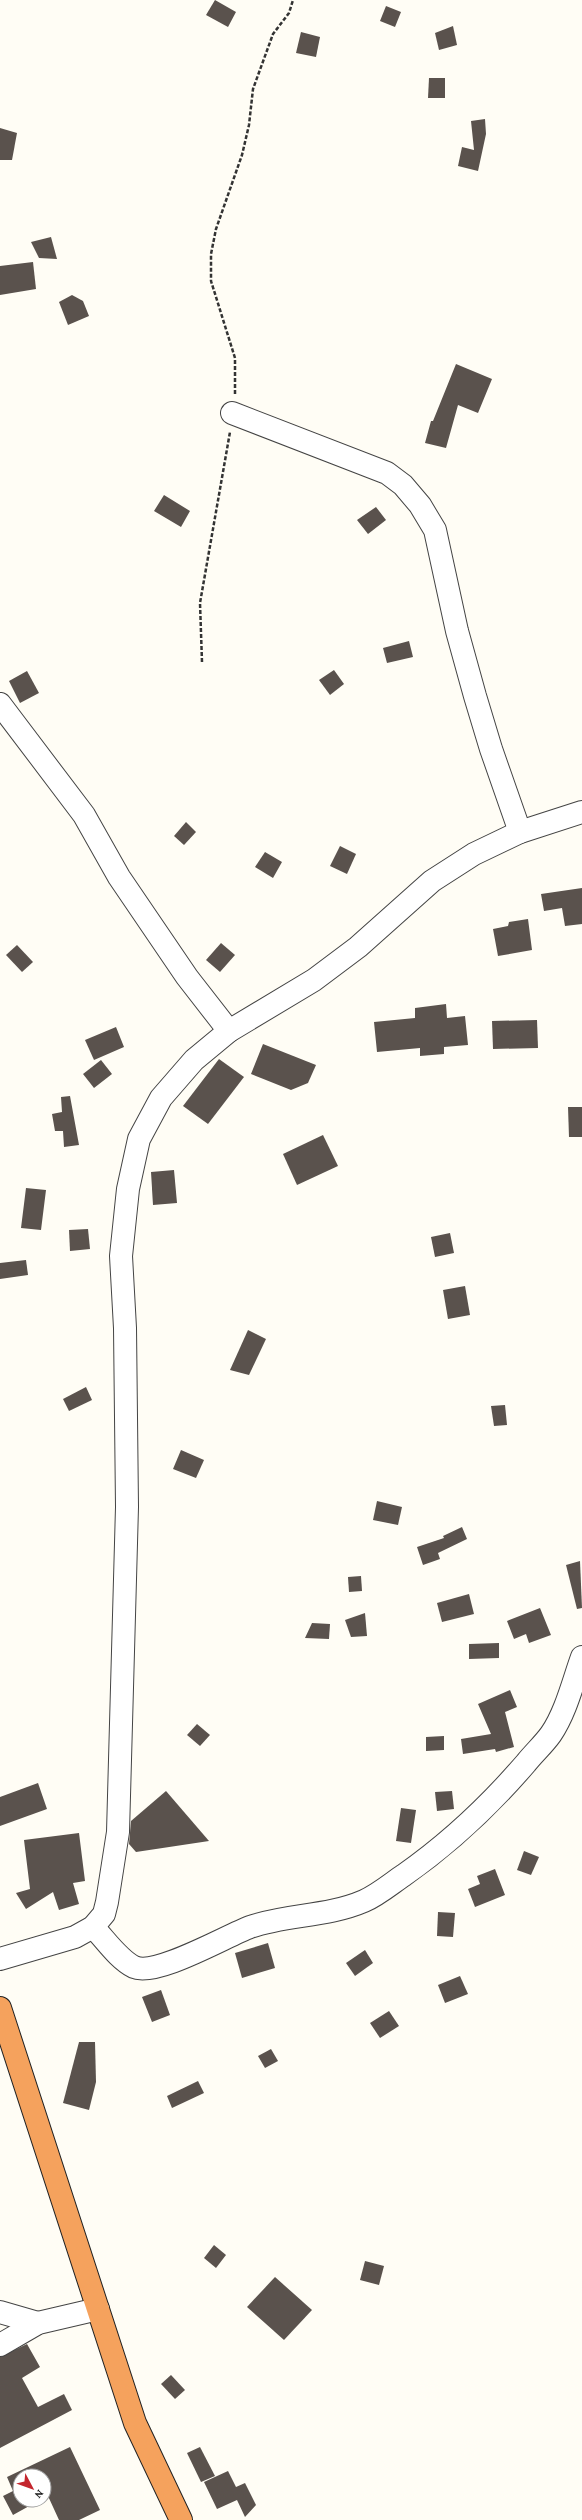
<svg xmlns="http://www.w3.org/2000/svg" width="582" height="2520" viewBox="0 0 582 2520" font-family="'Crimson Pro',serif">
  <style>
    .building { fill: #5a524d }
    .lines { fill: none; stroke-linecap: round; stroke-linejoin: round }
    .minor-casing { stroke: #444; stroke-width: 24 }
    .highway-casing { stroke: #222; stroke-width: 24 }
    .path { stroke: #333; stroke-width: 2.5; stroke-dasharray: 4 2; stroke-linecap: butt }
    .minor { stroke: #fff; stroke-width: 22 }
    .highway { stroke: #f5a25d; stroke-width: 22 }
  </style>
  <rect width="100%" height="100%" fill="#fffdf5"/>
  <!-- building -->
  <g class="building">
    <path d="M215 0 236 12 228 27 206 15Z"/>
    <path d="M386 6 401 12 395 27 380 21Z"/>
    <path d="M453 26 457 45 439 50 435 33Z"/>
    <path d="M301 32 320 37 316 57 296 53Z"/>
    <path d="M429 78H445V98H428Z"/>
    <path d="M485 119 486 134 478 171 458 166 462 147 474 150 471 121Z"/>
    <path d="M0 128 17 133 12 160H0Z"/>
    <path d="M51 237 57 259 39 258 31 242Z"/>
    <path d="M33 262 36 289 0 295V266Z"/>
    <path d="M72 295 83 301 89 316 68 325 59 302Z"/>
    <path d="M456 364 492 379 478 413 458 405 446 448 425 443 431 421H433Z"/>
    <path d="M164 495 190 511 181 527 154 511Z"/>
    <path d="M376 507 386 520 368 534 357 520Z"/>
    <path d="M409 641 413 657 387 663 383 648Z"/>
    <path d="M334 670 344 684 330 695 319 680Z"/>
    <path d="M27 671 39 693 20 703 9 681Z"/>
    <path d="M186 822 196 832 184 845 174 836Z"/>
    <path d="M340 846 356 854 347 874 330 866Z"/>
    <path d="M265 852 282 862 273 878 255 867Z"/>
    <path d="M582 888V924L565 926 562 908 544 911 541 894Z"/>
    <path d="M528 919 532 950 498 956 493 929 508 926 509 922Z"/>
    <path d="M221 943 235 955 220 972 206 960Z"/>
    <path d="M17 945 33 962 22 972 6 955Z"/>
    <path d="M446 1004 447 1018 465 1016 468 1045 444 1047V1054L420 1056V1048L377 1052 374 1022 415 1018V1008Z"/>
    <path d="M537 1020 538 1048 493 1049 492 1021Z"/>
    <path d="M116 1027 124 1047 94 1060 85 1040Z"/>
    <path d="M263 1044 316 1065 308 1083 291 1090 251 1074Z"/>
    <path d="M219 1059 244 1077 208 1124 183 1106Z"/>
    <path d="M101 1060 112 1074 94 1088 83 1074Z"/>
    <path d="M70 1096 79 1145 64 1147 63 1131H55L52 1114 62 1112 61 1097Z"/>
    <path d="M568 1107H582V1137H569Z"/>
    <path d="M323 1135 338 1166 297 1185 283 1154Z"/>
    <path d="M174 1170 177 1203 153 1205 151 1172Z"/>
    <path d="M26 1188 46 1190 41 1230 21 1228Z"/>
    <path d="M88 1229 90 1249 70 1251 69 1230Z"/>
    <path d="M450 1233 454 1253 435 1257 431 1237Z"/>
    <path d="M26 1260 28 1275 0 1279V1263Z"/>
    <path d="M465 1286 470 1315 448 1319 443 1290Z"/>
    <path d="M248 1330 266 1339 249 1375 230 1370Z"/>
    <path d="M86 1387 92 1400 69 1411 63 1399Z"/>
    <path d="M505 1405 507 1425 494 1426 491 1406Z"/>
    <path d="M181 1450 204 1460 196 1478 173 1469Z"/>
    <path d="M377 1501 402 1507 398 1525 373 1520Z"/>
    <path d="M462 1527 467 1539 438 1553 440 1559 423 1565 417 1547 444 1538 443 1536Z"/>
    <path d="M580 1561 582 1608 577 1609 566 1565Z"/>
    <path d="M361 1576 362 1591 349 1592 348 1577Z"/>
    <path d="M469 1594 474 1614 442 1622 437 1603Z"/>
    <path d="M540 1608 551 1635 529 1643 526 1634 514 1639 507 1621Z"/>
    <path d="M365 1613 367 1636 351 1637 345 1620Z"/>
    <path d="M312 1623 330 1624 329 1639 305 1638Z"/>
    <path d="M499 1643V1658L469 1659V1644Z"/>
    <path d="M510 1690 517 1707 505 1712 514 1747 496 1752 495 1749 463 1754 461 1739 491 1734 478 1704Z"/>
    <path d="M197 1724 210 1735 200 1746 187 1735Z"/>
    <path d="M444 1736V1750L426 1751V1737Z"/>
    <path d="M38 1783 47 1809 0 1826V1797Z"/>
    <path d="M166 1791 209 1841 136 1852 129 1844 131 1821Z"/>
    <path d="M452 1791 454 1809 437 1811 435 1792Z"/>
    <path d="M401 1808 416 1810 411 1843 396 1841Z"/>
    <path d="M79 1833 85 1881 73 1883 79 1904 59 1910 53 1892 26 1909 16 1893 30 1889 24 1840Z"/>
    <path d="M524 1851 539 1857 531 1875 517 1870Z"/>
    <path d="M495 1869 505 1895 475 1907 468 1889 480 1884 477 1876Z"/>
    <path d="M438 1912 455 1913 453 1937 437 1936Z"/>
    <path d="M268 1943 275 1968 242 1978 235 1953Z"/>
    <path d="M365 1950 373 1963 355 1976 346 1963Z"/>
    <path d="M460 1976 468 1994 445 2003 438 1985Z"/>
    <path d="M161 1990 170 2015 152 2022 142 1997Z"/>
    <path d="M389 2011 399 2026 380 2038 370 2023Z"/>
    <path d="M79 2042H95L96 2082 89 2110 63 2103Z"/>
    <path d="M271 2049 278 2061 265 2068 258 2056Z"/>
    <path d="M198 2081 204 2093 172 2108 167 2096Z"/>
    <path d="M214 2245 226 2255 216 2268 204 2258Z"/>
    <path d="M365 2261 384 2266 379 2285 360 2280Z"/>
    <path d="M275 2277 312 2310 284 2340 247 2307Z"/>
    <path d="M27 2344 40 2367 22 2378 38 2407 64 2394 72 2410 0 2448V2357Z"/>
    <path d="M171 2375 185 2390 175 2399 161 2384Z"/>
    <path d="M70 2447 100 2510 79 2520H59L48 2496 44 2498V2476H20V2500H40L13 2515 3 2496 13 2491 7 2477Z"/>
    <path d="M200 2447 215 2476 201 2482 187 2453Z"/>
    <path d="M228 2471 236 2487 245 2483 256 2505 245 2517 237 2500 217 2509 204 2482Z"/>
  </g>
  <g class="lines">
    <defs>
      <g id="minor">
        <path d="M232 413 387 473 403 485 420 505 435 530 457 631 475 696 491 749 520 832"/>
        <path d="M0 704 84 815 119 877 187 977 229 1031"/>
        <path d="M93 1927C105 1939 118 1959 134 1967 156 1977 226 1936 250 1927 287 1914 327 1917 364 1901 378 1895 392 1883 404 1875 451 1842 489 1806 526 1763 534 1753 544 1744 551 1734 566 1712 573 1682 582 1657"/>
        <path d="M0 1959 75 1937 93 1927 104 1914 107 1902 118 1832 127 1507 125 1328 121 1256 128 1189 139 1139 161 1098 194 1060 229 1031 314 980 358 947 432 881 474 854 520 832 582 812"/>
        <path d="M0 2312 38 2323"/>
        <path d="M0 2345 38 2323 98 2309"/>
      </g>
      <path id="highway" d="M0 2008 135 2423 181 2520"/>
    </defs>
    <!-- minor casing -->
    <use href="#minor" class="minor-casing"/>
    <!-- highway casing -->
    <use href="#highway" class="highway-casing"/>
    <!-- path -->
    <g class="path">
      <path d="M235 394V358L211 281V254L216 229 242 155 249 125 253 89 273 34 289 13 293 0"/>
      <path d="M202 662 200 603 230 432"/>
    </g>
    <!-- minor -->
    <use href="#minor" class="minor"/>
    <!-- highway -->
    <use href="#highway" class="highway"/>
  </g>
  <!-- north arrow -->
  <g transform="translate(32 2488) rotate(131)"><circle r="19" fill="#ffffff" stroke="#a0a0a0"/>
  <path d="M0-3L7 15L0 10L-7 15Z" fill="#c4262e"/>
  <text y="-6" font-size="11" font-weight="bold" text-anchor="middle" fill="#111111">N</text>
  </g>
</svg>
